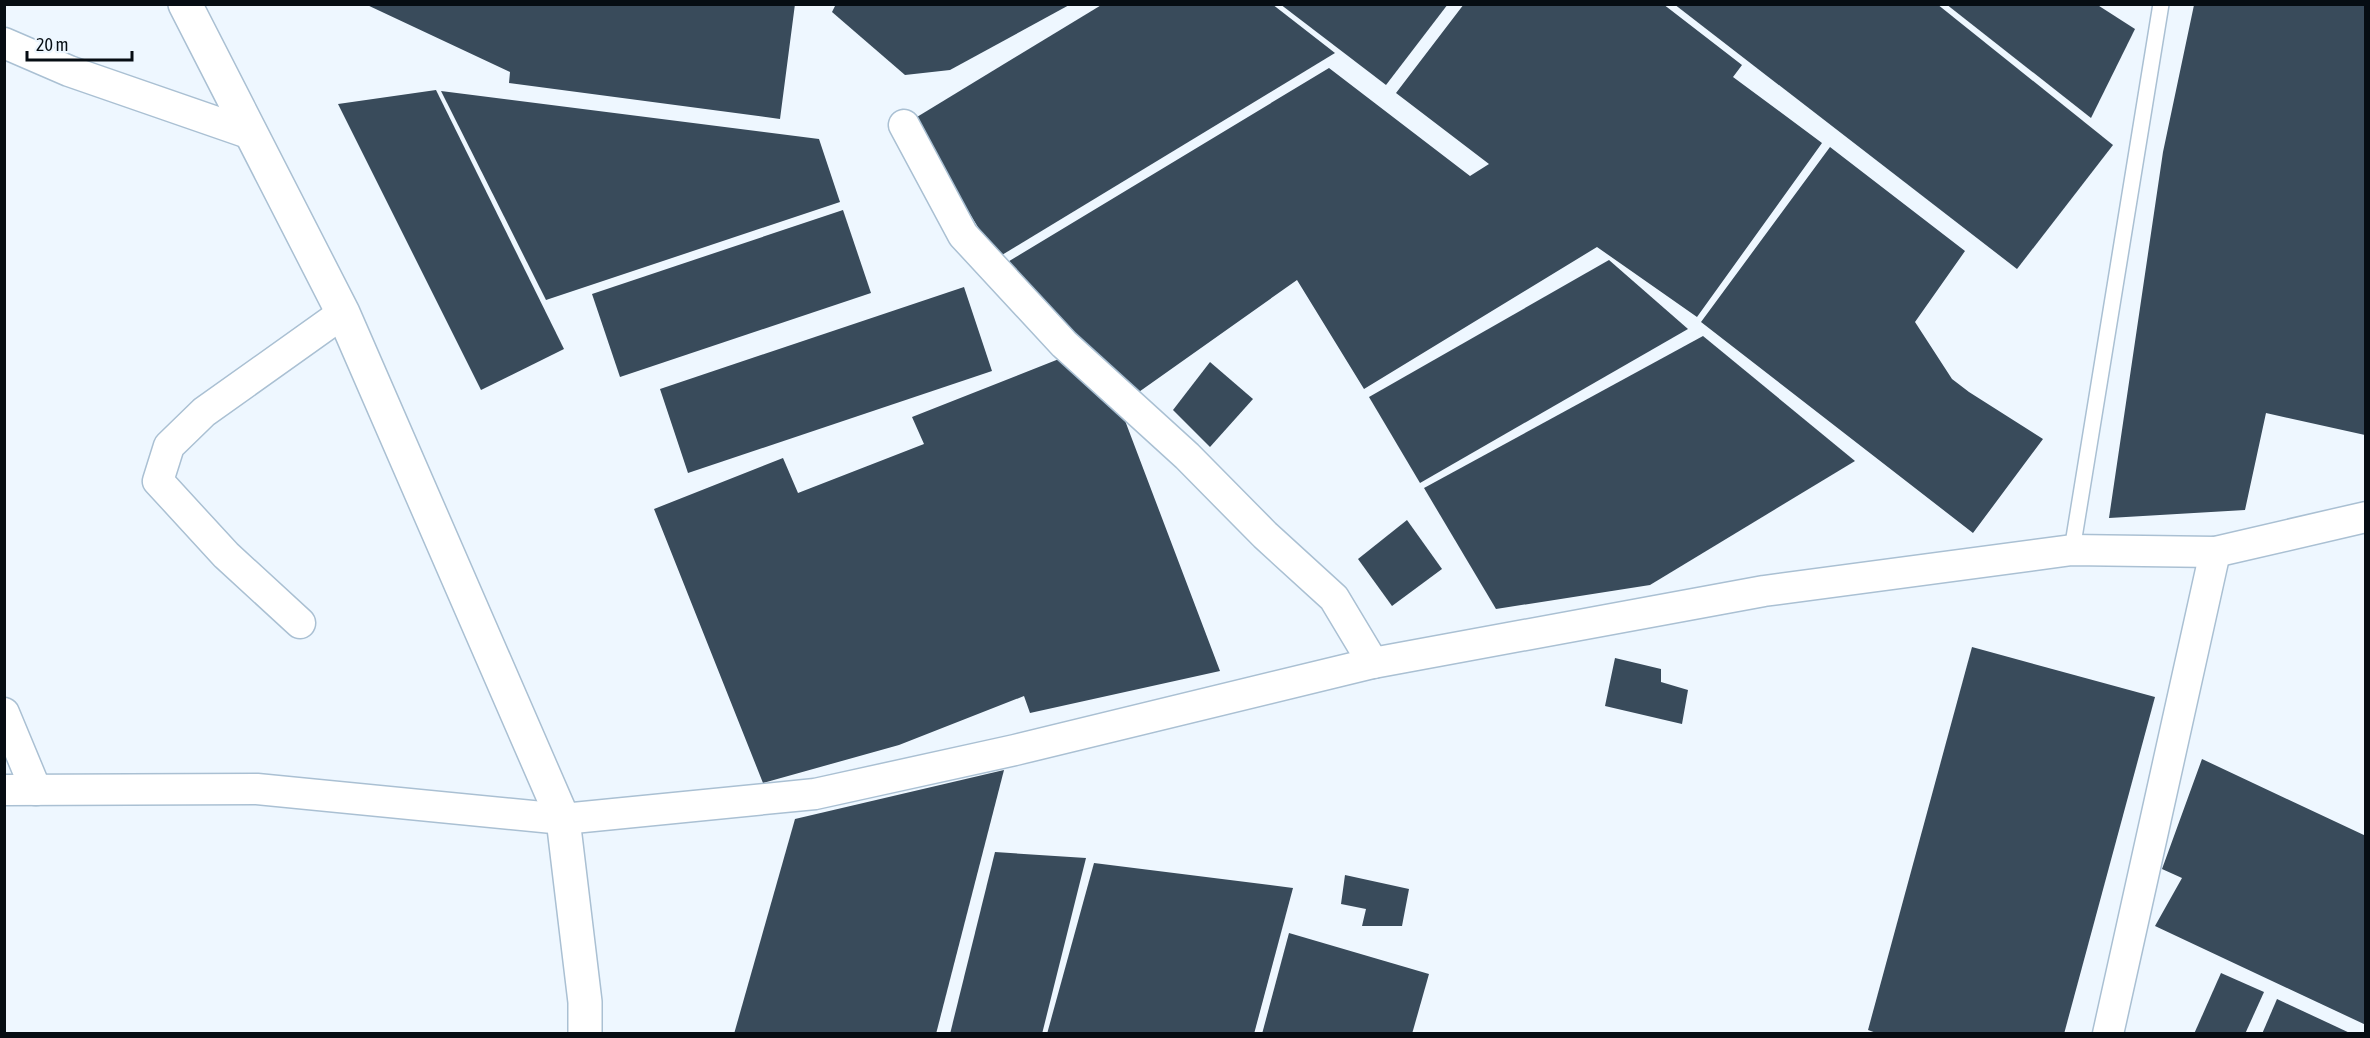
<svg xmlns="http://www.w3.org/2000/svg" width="2370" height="1038" viewBox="0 0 2370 1038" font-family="'Asap Condensed',sans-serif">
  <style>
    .building { fill: #394b5b }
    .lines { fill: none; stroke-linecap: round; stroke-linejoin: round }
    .service-casing { stroke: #aac0d3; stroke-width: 18 }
    .minor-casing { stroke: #aac0d3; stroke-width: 33 }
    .tertiary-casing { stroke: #aac0d3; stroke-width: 36 }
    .service { stroke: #fff; stroke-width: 15 }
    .minor { stroke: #fff; stroke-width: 30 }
    .tertiary { stroke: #fff; stroke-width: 33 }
  </style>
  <rect width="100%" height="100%" fill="#eef7ff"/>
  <!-- building -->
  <g class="building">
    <path d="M365 4H795L780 119 509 83 510 72Z"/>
    <path d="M836 4H1071L950 70 905 75 832 12Z"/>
    <path d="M1103 4H1272L1335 53 997 258 912 120Z"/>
    <path d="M1280 4H1448L1386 85Z"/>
    <path d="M1464 4H1663L1742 65 1733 77 1822 143 1697 317 1597 247 1364 389 1297 280 1136 394 1001 266 1329 68 1470 176 1489 164 1396 93Z"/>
    <path d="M1674 4H1937L2113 145 2017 269Z"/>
    <path d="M1946 4H2096L2135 29 2091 118Z"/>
    <path d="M2194 5H2366V431L2365 435 2266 413 2245 510 2109 518 2163 152Z"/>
    <path d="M436 90 564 349 481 390 338 104Z"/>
    <path d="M441 91 819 139 840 202 546 300Z"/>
    <path d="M1830 147 1965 251 1915 322 1952 379 1969 392 2043 439 1973 533 1701 322Z"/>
    <path d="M843 210 871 293 620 377 592 294Z"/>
    <path d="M1609 260 1688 329 1420 483 1369 397Z"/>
    <path d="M964 287 992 371 688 473 660 389Z"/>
    <path d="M1703 336 1855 461 1650 585 1496 609 1424 488Z"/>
    <path d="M1064 357 1121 410 1220 671 1030 713 1024 696 899 745 763 783 654 509 783 458 798 493 924 444 912 417Z"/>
    <path d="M1210 362 1253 399 1210 447 1173 410Z"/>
    <path d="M1407 520 1442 569 1392 606 1358 559Z"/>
    <path d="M1972 647 2155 697 2064 1034H1879L1868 1030Z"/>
    <path d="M1615 658 1661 669V682L1688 690 1682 724 1605 706Z"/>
    <path d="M2202 759 2366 836V1025L2155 926 2182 878 2162 869Z"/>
    <path d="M1004 770 936 1034H734L795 819Z"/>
    <path d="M995 852 1086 858 1042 1034H950Z"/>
    <path d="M1094 863 1293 888 1254 1034H1047Z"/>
    <path d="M1345 875 1409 889 1402 926H1362L1366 909 1341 904Z"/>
    <path d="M1289 933 1429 974 1412 1034H1262Z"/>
    <path d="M2221 973 2264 992 2245 1034H2194Z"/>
    <path d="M2277 999 2352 1034H2262Z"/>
  </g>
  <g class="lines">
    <defs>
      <path id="service" d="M2072 550 2161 4"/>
      <g id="minor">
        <path d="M4 43 69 71 251 134"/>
        <path d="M904 125 963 235 1064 344 1187 456 1265 535 1334 598 1373 663"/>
        <path d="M300 623 226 555 158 481 169 446 204 412 343 313"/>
        <path d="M4 713 36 790"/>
        <path d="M4 790 257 789 563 819 815 794 1015 750 1373 663 1764 591 2072 550 2215 552 2366 517"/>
        <path d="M2108 1034 2215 552"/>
      </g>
      <path id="tertiary" d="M185 4 343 313 563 819 585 1002V1034"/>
    </defs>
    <!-- service casing -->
    <use href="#service" class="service-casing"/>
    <!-- minor casing -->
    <use href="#minor" class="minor-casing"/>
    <!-- tertiary casing -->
    <use href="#tertiary" class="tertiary-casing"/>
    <!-- service -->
    <use href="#service" class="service"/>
    <!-- minor -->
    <use href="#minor" class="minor"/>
    <!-- tertiary -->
    <use href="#tertiary" class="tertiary"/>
  </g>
  <!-- border -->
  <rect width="2370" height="1038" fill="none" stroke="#060d13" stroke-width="12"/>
  <!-- scale -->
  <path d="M27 51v9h105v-9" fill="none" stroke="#060d13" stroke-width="3"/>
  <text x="36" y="51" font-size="18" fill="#060d13" stroke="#eef7ff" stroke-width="4.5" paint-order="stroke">20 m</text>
</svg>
